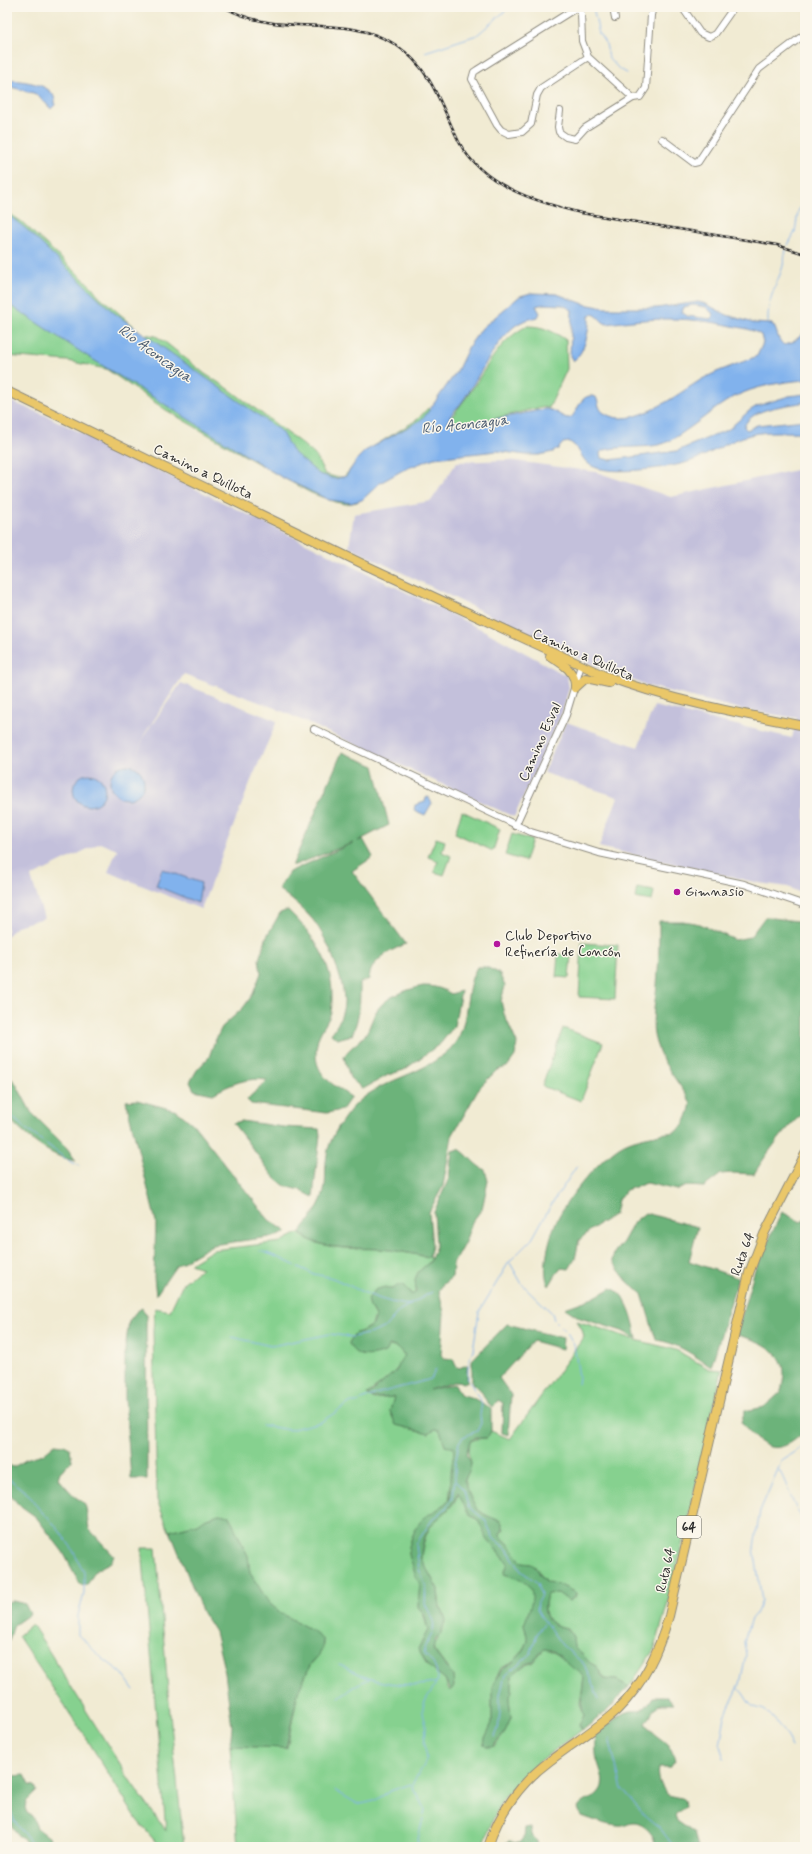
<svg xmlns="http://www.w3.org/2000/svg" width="812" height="1854" viewBox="0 0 812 1854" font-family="Mynerve,sans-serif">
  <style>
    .industrial { fill: #c3c0db }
    .green { fill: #86d18f; stroke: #587e5d }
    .forest { fill: #6cb37a; stroke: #4c6f52 }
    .water { fill: #81b2ed; stroke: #566e8c; fill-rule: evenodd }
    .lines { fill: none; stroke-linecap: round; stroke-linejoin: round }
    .stream { stroke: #81b2ed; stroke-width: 1 }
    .minor-casing { stroke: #8e8b7f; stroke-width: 8 }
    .major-casing { stroke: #8e8b7f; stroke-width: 10 }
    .minor { stroke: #fff; stroke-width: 6 }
    .major { stroke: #eac769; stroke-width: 8 }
    .rail-casing { stroke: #2b2b2b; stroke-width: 2.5 }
    .rail { stroke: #fbf7ec; stroke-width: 1; stroke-dasharray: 3; stroke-linecap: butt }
    .poi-dot { fill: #b5179e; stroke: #fbf7ec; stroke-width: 1.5 }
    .labels { text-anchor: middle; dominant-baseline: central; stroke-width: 3; stroke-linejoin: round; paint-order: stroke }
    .shield { fill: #fbf7ec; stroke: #696865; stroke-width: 1 }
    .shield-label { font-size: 13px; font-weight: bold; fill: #2b2b2b }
    .street-label { font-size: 14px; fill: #2b2b2b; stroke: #fbf7ec }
    .poi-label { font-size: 14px; fill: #2b2b2b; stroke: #fbf7ec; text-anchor: start }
    .water-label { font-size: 15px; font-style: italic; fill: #495a6f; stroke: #fbf7ec }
  </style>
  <rect width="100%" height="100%" fill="#fbf7ec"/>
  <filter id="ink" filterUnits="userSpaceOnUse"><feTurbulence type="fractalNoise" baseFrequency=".025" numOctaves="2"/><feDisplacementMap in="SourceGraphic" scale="8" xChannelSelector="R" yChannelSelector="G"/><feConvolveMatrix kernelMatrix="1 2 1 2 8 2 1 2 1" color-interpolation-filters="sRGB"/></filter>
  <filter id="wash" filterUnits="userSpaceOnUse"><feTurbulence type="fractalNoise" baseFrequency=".012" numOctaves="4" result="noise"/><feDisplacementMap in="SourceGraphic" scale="16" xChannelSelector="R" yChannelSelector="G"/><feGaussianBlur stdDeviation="0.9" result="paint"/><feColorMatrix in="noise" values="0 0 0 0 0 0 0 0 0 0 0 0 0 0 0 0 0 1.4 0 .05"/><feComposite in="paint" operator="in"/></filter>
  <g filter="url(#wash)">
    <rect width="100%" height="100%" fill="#f1ebd3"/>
    <!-- industrial -->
    <g class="industrial">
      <path d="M7 400 47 416 485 631 567 676 569 688 562 713 514 817 275 708 184 674 144 735 136 758 144 736 181 683 277 721 250 783 201 909 108 872 117 850 100 843 31 877 44 918 17 926 7 936Z"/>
      <path d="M508 460 596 472 671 497 805 468V895L788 887 759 883 599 847 618 797 544 773 566 722 638 747 654 706 792 738 797 718 740 709 648 686 595 666 349 547 354 514 431 501 457 462Z"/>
    </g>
    <!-- green -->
    <g class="green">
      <path d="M7 212 22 222 93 288 98 295 143 334 156 336 165 342 205 374 229 389 301 443 315 455 325 474 335 477H344L366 451 418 419 428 408 465 453 439 455 422 460 385 478 357 502 346 504 335 502 311 493 278 475 166 410 106 369 68 361 7 356Z"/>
      <path d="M527 326C543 326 553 331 566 340L567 369 549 408 541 407 485 421 450 422V419C458 408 467 398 474 386 490 362 500 340 527 326Z"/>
      <path d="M462 811 500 829 493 851 455 833Z"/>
      <path d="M512 834 532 840 525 861 505 855Z"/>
      <path d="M436 838 445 841 442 852 451 856 444 875 434 872 438 861 428 857Z"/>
      <path d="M637 888 654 891 652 901 635 898Z"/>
      <path d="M582 943 618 945 615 999 579 997Z"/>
      <path d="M558 954 571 955 569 978 556 977Z"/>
      <path d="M563 1028 603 1043 581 1101 542 1086Z"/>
      <path d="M298 1233C322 1251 352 1248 379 1249 397 1250 415 1255 432 1258 428 1265 418 1270 416 1277 414 1284 418 1289 413 1295L403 1285H398C393 1290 391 1290 385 1287L375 1290 368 1299 370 1307 375 1316 372 1325 360 1332 355 1333 349 1343C354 1359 372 1357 385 1352L389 1346 398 1348 405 1356C398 1372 382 1383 367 1394L374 1399 394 1397 390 1411 396 1425 429 1433 435 1429 440 1430 445 1445 454 1447C454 1453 450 1496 449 1499 445 1505 438 1509 432 1513 420 1520 412 1533 409 1547 407 1557 415 1567 415 1577L420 1583 418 1607 423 1613 428 1630 418 1649 428 1666 445 1679 448 1689 451 1691 454 1688 453 1676 434 1650 433 1644 440 1635 446 1620 443 1611 440 1606 438 1589 421 1559C422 1546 426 1530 435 1521 446 1512 454 1506 459 1492L467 1512 478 1520 487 1539 508 1563 504 1574C540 1585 536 1593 524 1625L528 1640 524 1650 512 1663 501 1668 492 1687V1723L485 1738 484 1745 486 1747 495 1746 504 1734 511 1718 509 1699 512 1691V1675L525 1665 532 1663 544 1649C555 1650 578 1669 584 1678L580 1703 584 1716 579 1724 582 1730C557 1749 528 1767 509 1791 498 1804 488 1831 483 1847H238L230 1746 287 1748 298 1692 311 1664 319 1655 323 1648V1640L313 1631 281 1613 269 1603 250 1573 248 1556 229 1516 219 1514 204 1519 197 1524 169 1531 157 1500 153 1331 155 1308 170 1311 183 1283 202 1268 190 1264 213 1250 281 1242Z"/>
      <path d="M577 1321 636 1340 676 1350 709 1369 722 1370 673 1585 655 1648 629 1687 617 1680 605 1679 596 1666 590 1663 574 1648 573 1637 568 1628C546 1625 542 1615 547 1594L558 1593 569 1601 576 1596V1593L560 1585 548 1582 541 1575 537 1568 531 1564 522 1563 507 1542 501 1538 500 1534 504 1529 501 1521C489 1517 476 1512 471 1499 468 1493 468 1487 465 1481 466 1475 470 1470 471 1465 471 1454 465 1457 470 1442L475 1439 487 1438 491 1431 510 1439 584 1337 582 1329Z"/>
      <path d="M142 1548H156L170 1714 184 1847H160L137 1820 90 1744 18 1636 32 1624 129 1779 166 1831Z"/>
    </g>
    <!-- forest -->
    <g class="forest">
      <path d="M342 752 374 766 389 825 358 841 363 839 373 857 352 871 406 944C391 950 370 960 369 979L360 983C360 1002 360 1017 352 1035L337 1039 331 1034C338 1025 343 1015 344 1003 345 982 327 937 313 920 303 908 290 898 278 889L289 872 353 843 292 866Z"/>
      <path d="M288 910C312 934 333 961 332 997 332 1001 332 1007 331 1012 329 1021 321 1029 318 1039 310 1071 327 1081 351 1097L342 1110 327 1113 251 1104 247 1100C253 1092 264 1086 267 1080 246 1077 231 1084 213 1094L194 1090 190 1082 197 1070 209 1057 214 1043 222 1027 243 1008 253 994 261 973 259 959 267 936 280 913Z"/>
      <path d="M765 917 805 922V1111C785 1129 768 1151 754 1174L732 1173 721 1174 704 1187 687 1186 677 1190 647 1183 626 1190 618 1200 615 1214 592 1229 579 1240 575 1259 569 1269 560 1268 549 1286C540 1272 550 1233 558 1218 569 1196 598 1161 619 1147 631 1139 647 1137 660 1134 665 1133 674 1133 678 1130 686 1123 689 1113 691 1103 680 1083 662 1065 656 1043 650 1025 655 1004 657 985 659 964 659 943 659 921H683L700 924 735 940 750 937Z"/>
      <path d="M477 967H486L499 973 505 986 501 1001 504 1014 517 1043 515 1056 507 1067 497 1070 480 1087 452 1136 443 1186 429 1212 432 1246 429 1257C413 1254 396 1250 380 1249 352 1247 322 1251 299 1233 310 1220 323 1203 325 1186 326 1178 325 1170 326 1162 327 1145 335 1131 345 1117 373 1077 418 1080 450 1049 472 1027 462 992 477 967Z"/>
      <path d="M423 986C434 986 442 988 451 994L461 991 454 1026 441 1043 404 1070 388 1075 363 1089 350 1078 344 1057C349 1047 358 1044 365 1035 370 1028 372 1018 377 1010 388 995 406 990 423 986Z"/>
      <path d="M7 1075 15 1082 31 1112 67 1148 76 1161C49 1157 25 1136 7 1116Z"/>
      <path d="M137 1100 177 1111 193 1124 269 1220 287 1232 277 1236 212 1245 176 1266 156 1295 154 1277 156 1222 126 1101Z"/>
      <path d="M242 1121 283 1127 319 1129 320 1135 313 1197 300 1190 285 1186 274 1177 233 1123Z"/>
      <path d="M459 1149C469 1155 474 1165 485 1170L488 1181 482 1209 472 1222 465 1242 453 1264 452 1277 443 1284 439 1291 444 1313 441 1355 444 1358 453 1359 456 1366 459 1368 467 1365V1383L454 1382 429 1390 455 1384 460 1394 473 1398 491 1408V1431L487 1438H475L470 1441 466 1454 471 1462 470 1469 464 1481C468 1487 468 1493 471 1499 476 1512 489 1518 501 1521L503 1529 500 1534 501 1538 507 1542 522 1563 531 1564 537 1568 540 1575 547 1582 560 1585 576 1593 575 1596 569 1601 558 1593 547 1594C541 1615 546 1625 567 1628L573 1637 574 1648 582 1654 590 1663 596 1666 604 1679 617 1680 629 1687 607 1711 583 1730 579 1724 584 1716 581 1703 584 1678C578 1669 575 1670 568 1664 560 1657 555 1649 544 1649L532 1662 525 1664 512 1675V1691L509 1699 511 1718 504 1734 492 1747H486L484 1745 485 1738 492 1723V1687L502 1669 512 1663 524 1651 528 1640 524 1625C535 1594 540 1584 504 1574L508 1563 487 1539 478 1520 467 1511 458 1492C453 1506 446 1512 435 1521 425 1530 421 1546 421 1559L438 1589 439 1606 443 1611 446 1620 440 1635 435 1639 433 1650 453 1676 454 1688 451 1691 445 1679 428 1666 418 1649 428 1630 424 1613 418 1607 420 1583 415 1577C415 1567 407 1557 409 1547 411 1540 415 1528 420 1522 428 1512 442 1510 449 1499 453 1492 450 1482 451 1474 451 1465 454 1457 454 1447L445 1445 440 1430 435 1429 429 1433 396 1425 390 1411 394 1397 374 1398 367 1394 373 1391 397 1370 400 1361 405 1355 398 1348 389 1345 385 1352C372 1357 354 1359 349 1343L355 1333 361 1332 373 1325 376 1316 370 1307 368 1299 375 1290 385 1287C391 1290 393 1290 398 1285H403L412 1295 416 1292 415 1279 418 1272 430 1262 436 1246 434 1212 449 1178 452 1151Z"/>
      <path d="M782 1212 801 1222 805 1219V1431C778 1458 762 1450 741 1422L745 1411 764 1407 781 1392C782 1386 784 1379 784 1373 784 1349 755 1339 736 1335L755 1269Z"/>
      <path d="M645 1213 698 1227 689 1261 738 1278 711 1367C695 1356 676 1342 656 1340L642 1294 627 1281 612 1261 614 1253 623 1242 634 1222Z"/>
      <path d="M611 1288C628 1293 634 1323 637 1339L622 1331 580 1318 565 1308 593 1298Z"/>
      <path d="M142 1308 146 1315 147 1479H131L125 1398V1350L129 1321 136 1312Z"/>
      <path d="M507 1324 563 1338 562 1349 533 1341 499 1378 511 1395 508 1435 502 1433 503 1403 498 1400 493 1407C481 1400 487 1392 472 1383V1360Z"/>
      <path d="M55 1444 64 1445 70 1448 72 1461 60 1472 58 1478 74 1496 84 1503 86 1508 89 1529 114 1556 111 1562 96 1570 87 1585H82L79 1582 63 1552 36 1517 18 1504 7 1490V1464L13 1467 21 1463 25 1459 43 1454Z"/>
      <path d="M219 1514 229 1516 248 1556 250 1573 269 1603 281 1613 313 1631 323 1640 322 1648 319 1655 311 1663 298 1692 286 1748 230 1746 232 1727 225 1673 215 1632 203 1613 170 1531 197 1524 204 1519Z"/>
      <path d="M13 1601 25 1604 30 1614 14 1625 7 1646V1602Z"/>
      <path d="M653 1697H667L673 1704H661L654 1708 650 1717 646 1722C650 1734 659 1736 668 1745 671 1749 673 1755 675 1760L670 1767H659C657 1778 661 1787 668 1795L682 1798 684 1800 685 1806 675 1815 677 1821 694 1833 698 1847H651L653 1846 654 1838C650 1831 642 1822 632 1823 627 1824 623 1827 617 1826 606 1825 592 1820 581 1816L578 1808C583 1800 592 1800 598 1793 609 1782 597 1766 596 1754 595 1747 597 1742 594 1735 603 1729 613 1720 622 1714 640 1705 638 1720 653 1697Z"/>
      <path d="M7 1772 12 1776 25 1775 30 1785 35 1786 37 1791 26 1802 25 1808 27 1813 32 1816 37 1828 50 1838 46 1847H30C25 1840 18 1836 13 1828 3 1812 7 1791 7 1772Z"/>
      <path d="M531 1827V1834L537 1841 538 1847H499L509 1842 520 1843 524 1838 525 1828Z"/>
    </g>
    <!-- water -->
    <g class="water">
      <path d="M7 80C22 81 58 83 55 105L51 109 39 96 33 93 7 86Z"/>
      <path d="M7 214 25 228 113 312 278 429 282 433 292 451 319 474 335 479 346 476 358 458 365 451 419 421 425 416 457 371 469 346 482 328 520 296 531 293 557 294 584 304 605 308H657L698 302 706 304 727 315 753 323 772 324C778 329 776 339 784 345L792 343 805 332V380C782 382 755 386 734 397 710 410 690 431 665 443 649 450 608 444 600 453L601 458 610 460 677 451 729 429 749 411 757 406 789 396 805 394V402C788 406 751 407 744 427L747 430 757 425 805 420V432C786 433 769 430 750 435 729 440 712 454 691 461 673 468 609 476 592 466 580 460 583 451 570 442L563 443 558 449 553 452 539 455H526L497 451 434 458 403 470 380 483 362 500 351 503 329 500 281 477 84 354 7 303ZM544 304 563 305 572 310 570 356 573 361C585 353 590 329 589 316L592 314C599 315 600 322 607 324 651 318 687 316 732 326 742 328 752 329 761 335L763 343 757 356C739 364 721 369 704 378 679 392 633 432 604 413 598 409 599 403 596 397 580 391 579 412 570 418 562 419 556 409 545 409L471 424H448C447 416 458 408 462 402 477 381 495 341 515 326 521 321 530 319 538 317L540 313 536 306ZM693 305 706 307 713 314 712 319 687 316 682 312 684 307Z"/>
      <circle cx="127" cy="782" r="17"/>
      <circle cx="89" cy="790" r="16"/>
      <path d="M426 797H428L432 803 425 815 414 810 415 805 425 802Z"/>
      <path d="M162 869 201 883 198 903 156 886Z"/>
    </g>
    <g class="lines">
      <!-- stream -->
      <g class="stream">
        <path d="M593 7 599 34 606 44 609 58 619 69 627 73"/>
        <path d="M425 52 477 35 510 7"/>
        <path d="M788 245 795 232 798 212 805 195"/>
        <path d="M768 322C767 303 774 289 781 272 784 265 784 257 786 250"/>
        <path d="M7 1110C18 1125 33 1134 48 1145 59 1153 66 1161 79 1166"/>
        <path d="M260 1251C279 1256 296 1267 314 1274 321 1276 328 1276 335 1279 359 1290 384 1304 411 1305"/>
        <path d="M510 1263 522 1284 552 1313 554 1320 568 1334 574 1345 579 1377 578 1384"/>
        <path d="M232 1337 271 1346 330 1334 352 1337 372 1333 384 1328 400 1310 432 1292"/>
        <path d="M262 1425 289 1430 321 1422 351 1402H357L379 1393 431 1379 436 1369"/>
        <path d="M779 1470C787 1482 795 1515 805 1520"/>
        <path d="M7 1477 29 1495 39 1509 55 1525 71 1547 84 1572V1594L78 1615V1635L102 1658 122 1673 134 1690"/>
        <path d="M456 1482 464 1490 468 1506 485 1520 494 1539 507 1549 521 1571 538 1583 541 1595 538 1601 537 1609 540 1615 562 1645 584 1664 599 1699"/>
        <path d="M339 1665C349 1668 358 1674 368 1678 383 1684 422 1688 436 1682"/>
        <path d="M739 1689C744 1693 746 1699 750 1704 754 1708 759 1708 764 1710 773 1715 788 1737 792 1747"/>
        <path d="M339 1697 356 1685 369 1679"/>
        <path d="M495 1737 498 1729 500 1713V1695L505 1675 531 1653 536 1636 544 1623"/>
        <path d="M609 1738 622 1789 644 1815 660 1828 674 1847"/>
        <path d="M724 1758 720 1746 725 1716 740 1684 746 1654 744 1642 746 1634 751 1619 757 1612 762 1601 754 1548 760 1511 782 1460 805 1445"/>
        <path d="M334 1790 356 1803 361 1804 374 1801 390 1791 411 1784"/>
        <path d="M7 1802 15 1822 34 1847"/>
        <path d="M417 1847C418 1834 423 1822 425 1809L412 1787C414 1776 423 1771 426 1760 428 1756 425 1750 424 1745 424 1739 426 1733 426 1727 426 1720 422 1715 423 1708 425 1695 438 1688 437 1675 436 1667 432 1660 425 1655L424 1648 433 1631 434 1621 425 1604 426 1587 419 1569 416 1544 432 1520 446 1508 453 1496 455 1481V1465L459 1442 463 1437 477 1431 481 1423 480 1415 482 1403 468 1379V1370L469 1359 473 1350 479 1312 509 1262 532 1239 551 1205 577 1166"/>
      </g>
    </g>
  </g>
  <g filter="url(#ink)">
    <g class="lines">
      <defs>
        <g id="minor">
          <path d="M613 7 615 18"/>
          <path d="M682 7 700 33 709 37 715 34 734 7"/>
          <path d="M588 57 541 88 537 95 531 124 522 132 509 134 501 130 497 125 472 79 474 72 477 70 576 8 581 13 582 41 588 57 633 98 640 97 646 88 651 15 653 7"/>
          <path d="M560 111 558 127 559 132 566 137 575 139 585 128 633 98"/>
          <path d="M662 139 694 163 698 162 759 69 805 34"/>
          <path d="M314 729 531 832 599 853 744 884 805 905"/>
          <path d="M515 826 566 715 581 665"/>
        </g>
        <g id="major">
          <path d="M7 391 365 565 603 675C668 700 737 713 805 726"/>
          <path d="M550 656C563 664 576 671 575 688"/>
          <path d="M575 688 586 678 609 683"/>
          <path d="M488 1847C499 1812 522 1781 551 1760 573 1743 597 1729 617 1710 644 1684 658 1652 669 1616L749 1273 764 1234 805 1154"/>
        </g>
      </defs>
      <!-- minor casing -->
      <use href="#minor" class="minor-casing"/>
      <!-- major casing -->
      <use href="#major" class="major-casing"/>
      <!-- minor -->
      <use href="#minor" class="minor"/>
      <!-- major -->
      <use href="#major" class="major"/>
      <defs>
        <path id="rail" d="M224 7C281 40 343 11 396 45 432 69 441 106 459 142 482 186 537 202 581 213L777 245 805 254"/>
      </defs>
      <!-- rail casing -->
      <use href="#rail" class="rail-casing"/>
      <!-- rail -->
      <use href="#rail" class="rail"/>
    </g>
  </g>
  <!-- markers -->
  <g class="poi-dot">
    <circle cx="677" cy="892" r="4"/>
    <circle cx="497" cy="944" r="4"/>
  </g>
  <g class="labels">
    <!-- shield labels -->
    <rect class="shield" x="677" y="1516" width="24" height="22" rx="3"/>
    <g class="shield-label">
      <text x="689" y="1527">64</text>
    </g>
    <!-- street labels -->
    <g class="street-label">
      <text transform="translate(203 472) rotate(26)">Camino a Quillota</text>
      <text transform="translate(583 655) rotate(24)">Camino a Quillota</text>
      <text transform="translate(540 742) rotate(-66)">Camino Esval</text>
      <text transform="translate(743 1254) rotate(-70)">Ruta 64</text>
      <text transform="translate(666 1570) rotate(-77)">Ruta 64</text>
    </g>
    <!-- poi labels -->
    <g class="poi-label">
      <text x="685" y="892">Gimnasio</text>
      <text x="505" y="936">Club Deportivo<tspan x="505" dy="16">Refinería de Concón</tspan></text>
    </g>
    <!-- water labels -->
    <g class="water-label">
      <text transform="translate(155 354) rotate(36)">Río Aconcagua</text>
      <text transform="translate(465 425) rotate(-6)">Río Aconcagua</text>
    </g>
  </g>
  <!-- margin -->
  <rect width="812" height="1854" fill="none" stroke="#fbf7ec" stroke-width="24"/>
</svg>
